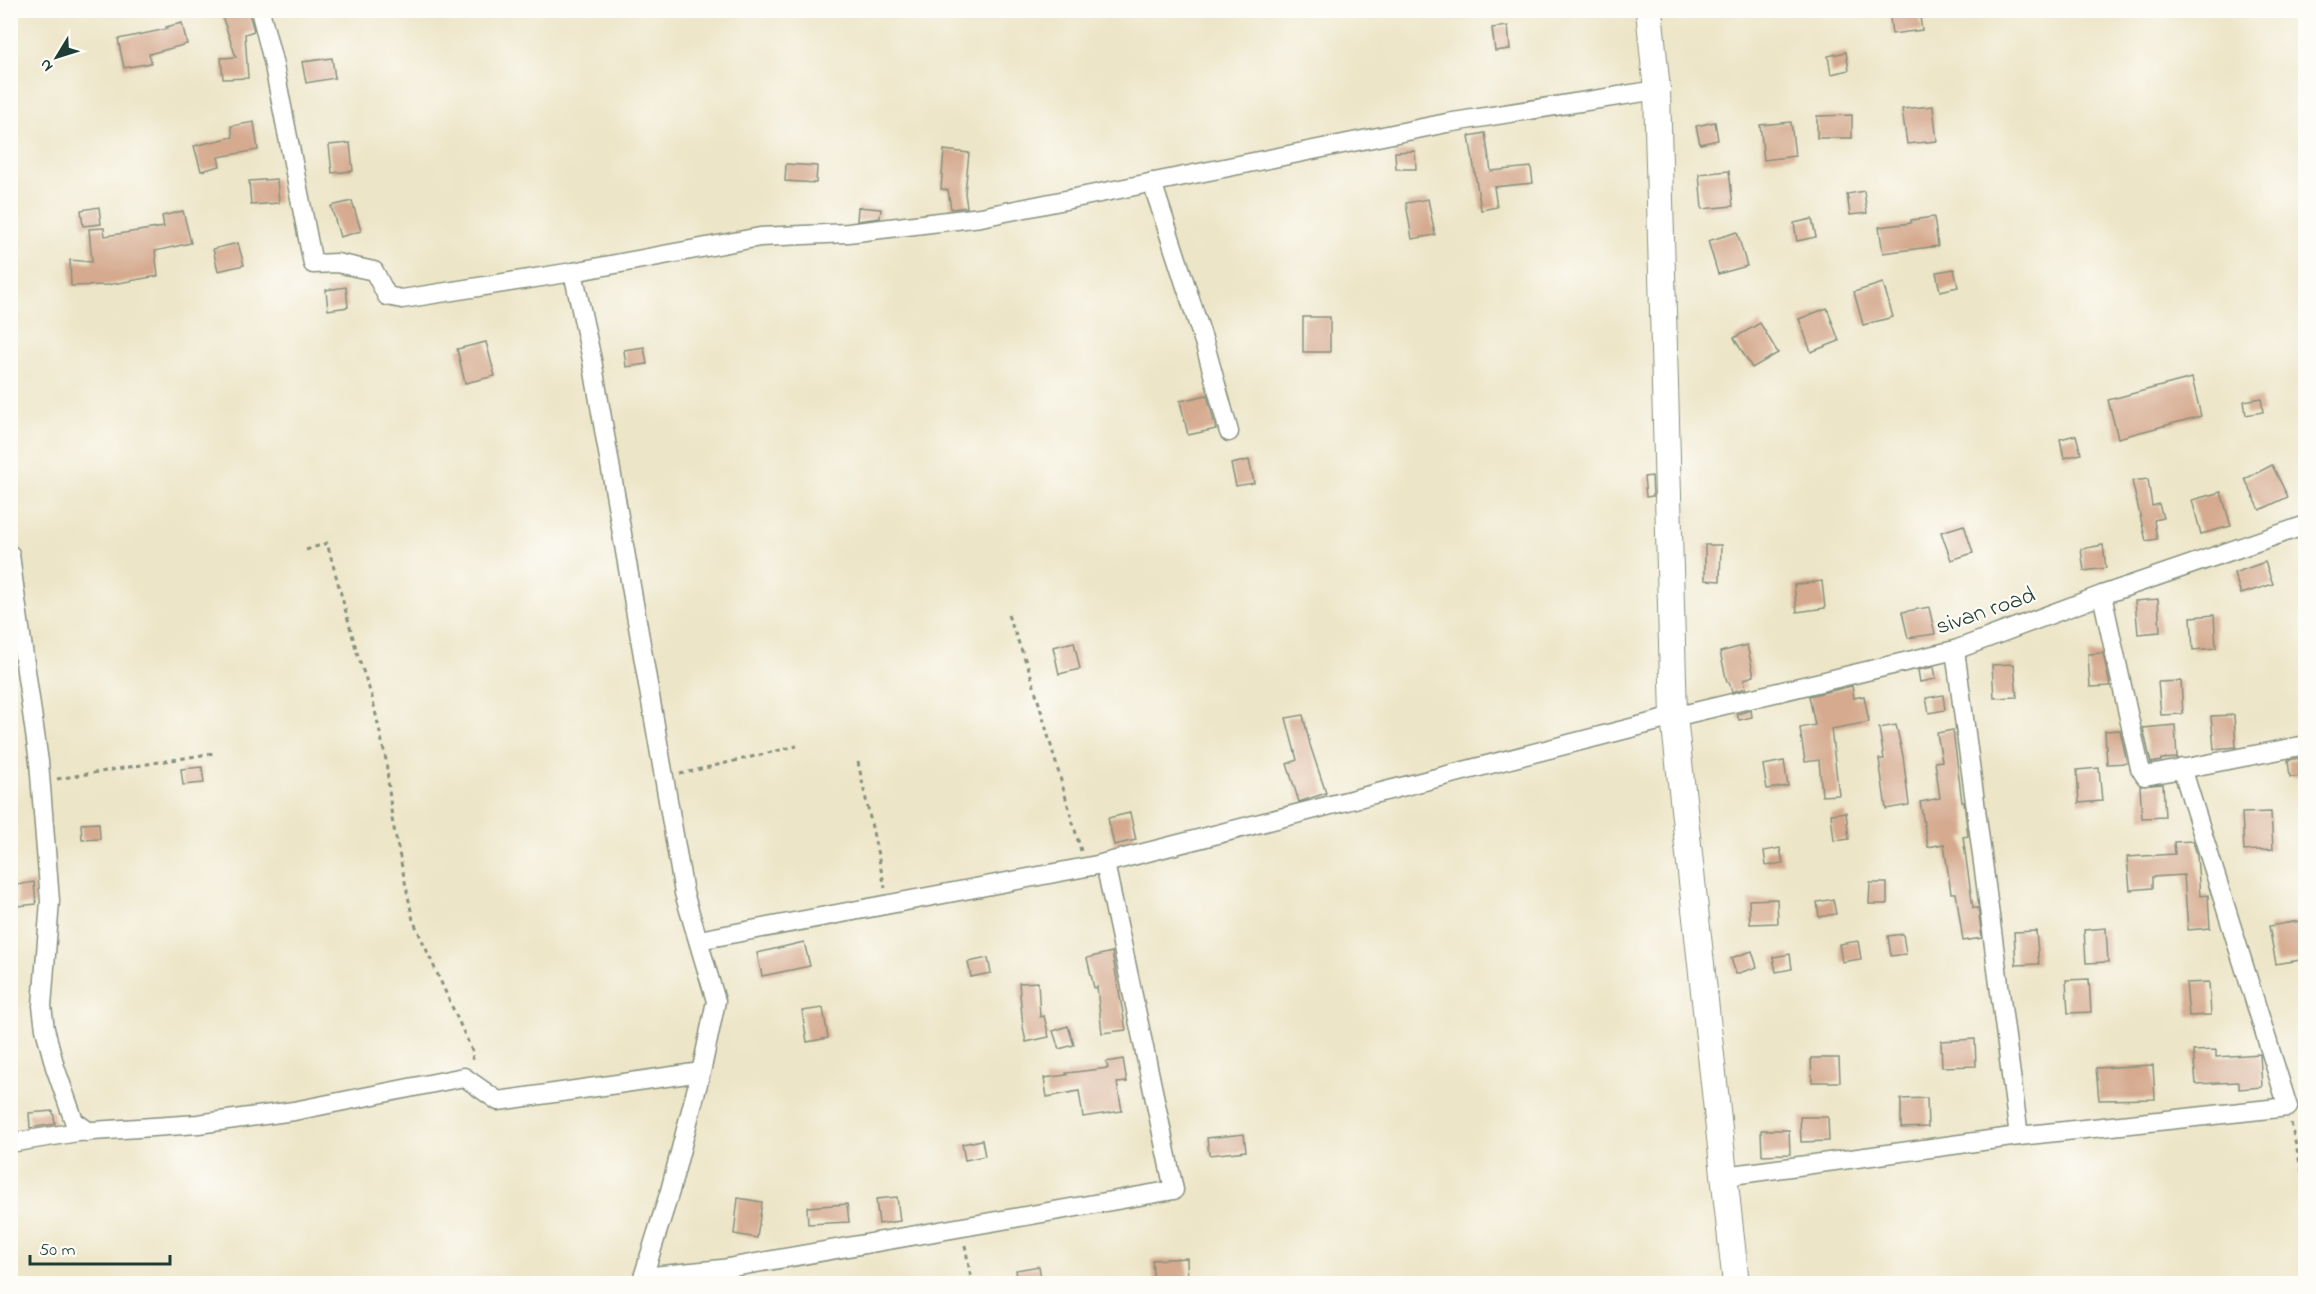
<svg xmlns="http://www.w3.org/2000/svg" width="2316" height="1294" viewBox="0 0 2316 1294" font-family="'Indie Flower',sans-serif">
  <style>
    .building { fill: #d5aa8f }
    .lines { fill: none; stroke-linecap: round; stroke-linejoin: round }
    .street-casing { stroke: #86917e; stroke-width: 21 }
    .secondary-casing { stroke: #86917e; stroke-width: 28 }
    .path { stroke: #86917e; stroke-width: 3; stroke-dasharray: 4.5 4.5; stroke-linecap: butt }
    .street { stroke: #fff; stroke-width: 18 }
    .secondary { stroke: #fff; stroke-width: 26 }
    .labels { text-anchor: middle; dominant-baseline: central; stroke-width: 4.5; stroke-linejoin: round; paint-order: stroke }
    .street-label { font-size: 24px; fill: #1f3d34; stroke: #fdfcf7 }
  </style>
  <rect width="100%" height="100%" fill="#fdfcf7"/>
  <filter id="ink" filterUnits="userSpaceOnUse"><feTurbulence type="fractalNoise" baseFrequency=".0167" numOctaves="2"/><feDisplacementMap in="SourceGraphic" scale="12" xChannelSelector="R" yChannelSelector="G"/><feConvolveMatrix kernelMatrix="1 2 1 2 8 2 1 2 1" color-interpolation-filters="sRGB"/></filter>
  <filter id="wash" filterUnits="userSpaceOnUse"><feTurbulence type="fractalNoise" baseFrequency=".008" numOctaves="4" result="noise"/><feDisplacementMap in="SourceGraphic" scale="24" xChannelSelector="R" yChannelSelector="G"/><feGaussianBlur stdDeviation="1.35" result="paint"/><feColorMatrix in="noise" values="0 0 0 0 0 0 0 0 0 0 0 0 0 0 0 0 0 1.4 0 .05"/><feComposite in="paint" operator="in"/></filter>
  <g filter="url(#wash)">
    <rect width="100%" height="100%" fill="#ede5c7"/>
    <g id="blocks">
      <!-- building -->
      <g class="building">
        <path d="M220 10H248L254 31 245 34 248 78 223 79 221 58 236 57Z"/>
        <path d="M1889 10H1919L1922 30 1892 34Z"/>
        <path d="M182 23 187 44 149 54 151 63 124 68 118 39 167 29 166 27Z"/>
        <path d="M1508 26 1510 49 1495 51 1492 28Z"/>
        <path d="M1846 52 1849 70 1831 74 1828 56Z"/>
        <path d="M332 58 335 78 306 83 302 62Z"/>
        <path d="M1933 106 1937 141 1907 144 1902 109Z"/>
        <path d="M1852 115V138H1817V116Z"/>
        <path d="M254 122 258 150 218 157 220 166 201 171 194 146 233 137 231 126Z"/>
        <path d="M1715 122 1718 140 1700 144 1696 126Z"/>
        <path d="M1791 122 1795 156 1764 160 1760 125Z"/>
        <path d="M1485 133 1491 171 1531 167 1533 183 1494 187 1497 207 1481 210 1469 136Z"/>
        <path d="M350 143 353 171 332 173 329 145Z"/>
        <path d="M944 150 969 153 965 193 967 207 951 209 948 190 941 189Z"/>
        <path d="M1415 151 1416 169H1396L1395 152Z"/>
        <path d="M786 164 817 166 816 183 785 181Z"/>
        <path d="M1729 171 1733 206 1702 209 1699 174Z"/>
        <path d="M277 179 279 203 251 205 249 181Z"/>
        <path d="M1864 191 1867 213 1850 215 1847 194Z"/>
        <path d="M1428 199 1435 235 1412 239 1406 203Z"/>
        <path d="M352 201 361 231 340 237 331 206Z"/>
        <path d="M99 207 101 224 83 226 81 210Z"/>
        <path d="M858 207 881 209 880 218 857 221Z"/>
        <path d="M183 211 191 243 155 251 158 276 107 285 71 286 70 260 92 262 89 229 104 228 105 236 164 227 162 216Z"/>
        <path d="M1934 217 1938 246 1883 253 1879 227 1911 223V220Z"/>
        <path d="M1812 219 1816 237 1797 241 1794 223Z"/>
        <path d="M1737 232 1747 266 1718 274 1708 241Z"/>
        <path d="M238 243 244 265 218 271 213 249Z"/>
        <path d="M1954 269 1958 287 1940 291 1936 272Z"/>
        <path d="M1883 283 1893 317 1863 325 1854 292Z"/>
        <path d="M346 287 348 307 328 310 326 290Z"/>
        <path d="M1827 308 1839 341 1811 352 1799 319Z"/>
        <rect x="1303" y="317" width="27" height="35"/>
        <path d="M1760 323 1778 353 1752 368 1734 338Z"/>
        <path d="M486 342 495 376 465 383 457 349Z"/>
        <path d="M644 347 647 364 626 367 624 350Z"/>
        <path d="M2192 378 2201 416 2118 438 2108 400Z"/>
        <path d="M1207 395 1216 429 1188 435 1180 401Z"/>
        <path d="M2261 398 2263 412 2246 415 2244 401Z"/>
        <path d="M2076 435 2081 454 2064 458 2060 439Z"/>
        <path d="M1249 460 1254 483 1236 486 1231 464Z"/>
        <path d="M2272 465 2288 497 2260 510 2245 479Z"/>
        <path d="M1652 476 1653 496 1646 497 1644 477Z"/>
        <path d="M2148 479 2152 506 2159 504 2163 518 2154 520 2157 539 2146 541 2132 481Z"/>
        <path d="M2221 492 2231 526 2201 534 2192 500Z"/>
        <path d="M1964 525 1973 553 1951 560 1941 532Z"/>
        <path d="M1705 545H1721L1720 581 1705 580Z"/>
        <path d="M2103 545 2106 568 2084 571 2081 549Z"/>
        <path d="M2265 562 2273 584 2241 594 2234 573Z"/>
        <path d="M1822 581 1825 608 1797 612 1794 585Z"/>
        <path d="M2158 599 2160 632 2138 634 2135 601Z"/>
        <path d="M1929 607 1935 634 1908 638 1902 612Z"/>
        <path d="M2214 615 2216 648 2193 650 2191 617Z"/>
        <path d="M1074 642 1080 669 1059 674 1053 647Z"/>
        <path d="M1747 645 1754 676 1744 679 1746 688 1732 692 1729 682H1727L1720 652Z"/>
        <path d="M2103 653 2110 686 2090 687 2088 654Z"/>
        <path d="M2014 664 2017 697 1994 698 1992 665Z"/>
        <path d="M1934 667 1936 679 1920 682 1918 670Z"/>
        <path d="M2181 681 2183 714 2161 715 2158 682Z"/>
        <path d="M1852 686 1854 698 1864 696 1869 722 1831 729 1839 795 1822 796 1819 760 1805 762 1800 728 1815 725 1809 696Z"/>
        <path d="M1943 695 1945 710 1929 713 1926 698Z"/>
        <path d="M1751 710 1752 717 1739 720 1737 714Z"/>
        <path d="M1303 715 1310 745 1326 793 1299 802 1287 764 1297 760 1286 718Z"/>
        <path d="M2234 715 2236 747 2214 749 2211 716Z"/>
        <path d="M1896 725 1903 756 1909 805 1886 809 1879 759H1884L1879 728Z"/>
        <path d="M2175 725 2177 758 2161 759V761L2151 763 2143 728Z"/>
        <path d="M1953 730 1962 802H1964L1968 836 1963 837 1973 908H1978L1982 938 1963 941 1956 893H1951L1944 844 1928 847 1920 802 1940 798 1935 762 1942 761 1937 733Z"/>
        <path d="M2120 730 2127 763 2107 764 2105 731Z"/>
        <path d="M2306 757V776L2290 777 2288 760Z"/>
        <path d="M1784 761 1788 786 1767 789 1763 765Z"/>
        <path d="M202 767 204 783 183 785 181 769Z"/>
        <path d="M2099 768 2102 801 2079 803 2077 770Z"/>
        <path d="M2163 784 2165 817 2142 818 2140 786Z"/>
        <path d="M1846 812 1849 839 1834 841 1831 814Z"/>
        <path d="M2271 812 2273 849 2244 851 2242 813Z"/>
        <path d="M1130 813 1136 840 1114 845 1108 818Z"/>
        <path d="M99 823 100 839 82 840 81 824Z"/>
        <path d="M2193 841 2197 855 2200 896 2208 895 2210 928 2188 930 2184 875 2152 877V888L2130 890 2127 857 2175 854 2174 842Z"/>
        <path d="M1780 848 1783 863 1766 866 1764 851Z"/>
        <path d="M34 882 36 904 18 906 16 885Z"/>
        <path d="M1870 883H1887V904H1869Z"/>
        <path d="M1777 899 1778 923 1750 924 1749 900Z"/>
        <path d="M1833 899 1836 914 1819 917 1817 902Z"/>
        <path d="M2306 920V959L2276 964 2269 926Z"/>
        <path d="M2106 928 2108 962 2086 963 2084 930Z"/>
        <path d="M2036 931 2039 964 2016 965 2014 932Z"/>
        <path d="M1903 934 1906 954 1891 956 1888 936Z"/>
        <path d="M1858 941 1861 959 1842 962 1839 944Z"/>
        <path d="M804 942 810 966 762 976 757 953Z"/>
        <path d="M1752 951 1757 967 1736 974 1731 958Z"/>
        <path d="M1112 952 1126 1030 1102 1033 1097 987 1094 988 1087 958Z"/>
        <path d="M1790 954 1792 969 1776 972 1773 957Z"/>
        <path d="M988 958 991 973 971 977 968 962Z"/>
        <path d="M2089 979 2091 1012 2068 1013 2066 980Z"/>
        <path d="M1038 982 1040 1017 1044 1016 1049 1037 1026 1042 1023 1027 1019 983Z"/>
        <path d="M2209 982 2211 1015 2189 1016 2186 983Z"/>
        <path d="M823 1008 828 1038 807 1042 802 1011Z"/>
        <path d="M1068 1026 1074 1045 1059 1049 1053 1031Z"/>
        <path d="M1975 1039 1976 1066 1942 1067 1941 1041Z"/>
        <path d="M2216 1050V1057L2260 1054 2262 1087 2239 1089V1082L2196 1084 2193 1051Z"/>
        <path d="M1811 1058H1839L1840 1082H1812Z"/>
        <path d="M1123 1059 1127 1082 1117 1083 1122 1111 1083 1117 1079 1091 1047 1097 1044 1078 1067 1075 1066 1073 1108 1068 1106 1062Z"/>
        <path d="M2153 1065 2155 1099 2099 1100 2096 1068Z"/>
        <path d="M1927 1098 1928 1127 1901 1128V1099Z"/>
        <path d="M53 1111 55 1124 30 1128 29 1113Z"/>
        <path d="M1800 1117H1828L1829 1141 1801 1142Z"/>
        <path d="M1761 1130H1789L1790 1154 1762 1155Z"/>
        <path d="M1244 1134 1246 1151 1209 1155 1207 1138Z"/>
        <path d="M982 1140 985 1156 965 1160 962 1144Z"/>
        <path d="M897 1197 900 1221 879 1224 876 1199Z"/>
        <path d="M738 1198 762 1202 757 1238 734 1234Z"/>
        <path d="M847 1204 849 1222 808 1224 807 1207Z"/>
        <path d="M1187 1258 1188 1284H1154L1152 1260Z"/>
        <path d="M1039 1266 1042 1284H1018L1016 1270Z"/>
      </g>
    </g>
  </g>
  <g filter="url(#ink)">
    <use href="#blocks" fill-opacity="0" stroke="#86917e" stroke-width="1.5"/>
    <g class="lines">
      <defs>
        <g id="street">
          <path d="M260 10 273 61 313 264 337 263 374 271 387 296 402 299 573 272 592 360 684 893 716 1001 702 1068 670 1191 641 1284"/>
          <path d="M1152 182 1205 345 1229 432"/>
          <path d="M573 272 760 237 848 233 981 217 1447 123 1657 90"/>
          <path d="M10 554 14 586 10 587"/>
          <path d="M14 586 39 762 50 901 42 1006 45 1029 55 1067 74 1121 84 1128 87 1132"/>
          <path d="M2102 595 2140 768 2145 776 2306 745"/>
          <path d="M1955 650 2019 1136"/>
          <path d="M699 940 1097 865 1674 717 1955 650 2102 595 2306 525"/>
          <path d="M10 1143 78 1132 198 1124 294 1111 464 1077 498 1101 701 1072"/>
          <path d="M1725 1176 2019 1136 2288 1107 2182 768"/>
          <path d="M643 1277 722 1269 1174 1190 1105 863"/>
        </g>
        <path id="secondary" d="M1649 10 1657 90 1674 717 1736 1284"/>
      </defs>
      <!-- street casing -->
      <use href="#street" class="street-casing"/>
      <!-- secondary casing -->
      <use href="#secondary" class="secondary-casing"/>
      <!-- path -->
      <g class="path">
        <path d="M306 550 327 543 358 656 372 697 386 760 392 819 413 920 473 1053 472 1061"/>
        <path d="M1008 615 1030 672 1081 851"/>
        <path d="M858 762 885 888"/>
        <path d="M680 774 797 746"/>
        <path d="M57 779 214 753"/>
        <path d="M2291 1123 2306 1191"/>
        <path d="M965 1245 972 1284"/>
      </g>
      <!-- street -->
      <use href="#street" class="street"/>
      <!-- secondary -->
      <use href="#secondary" class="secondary"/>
    </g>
  </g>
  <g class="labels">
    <!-- street labels -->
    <g class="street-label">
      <text transform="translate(1986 612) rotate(-19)">sivan road</text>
    </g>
  </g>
  <!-- margin -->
  <rect width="2316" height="1294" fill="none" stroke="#fdfcf7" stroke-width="36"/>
  <!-- north arrow -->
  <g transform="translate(57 57) rotate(232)" stroke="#fdfcf7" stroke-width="4.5" paint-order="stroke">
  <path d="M0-4.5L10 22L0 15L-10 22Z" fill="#1f3d34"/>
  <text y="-9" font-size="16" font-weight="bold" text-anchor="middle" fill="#1f3d34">N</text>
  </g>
  <!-- scale -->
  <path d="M30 1255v9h140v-9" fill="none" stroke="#1f3d34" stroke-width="3"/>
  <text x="39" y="1255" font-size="18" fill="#1f3d34" stroke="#fdfcf7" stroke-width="4.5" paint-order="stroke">50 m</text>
</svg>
